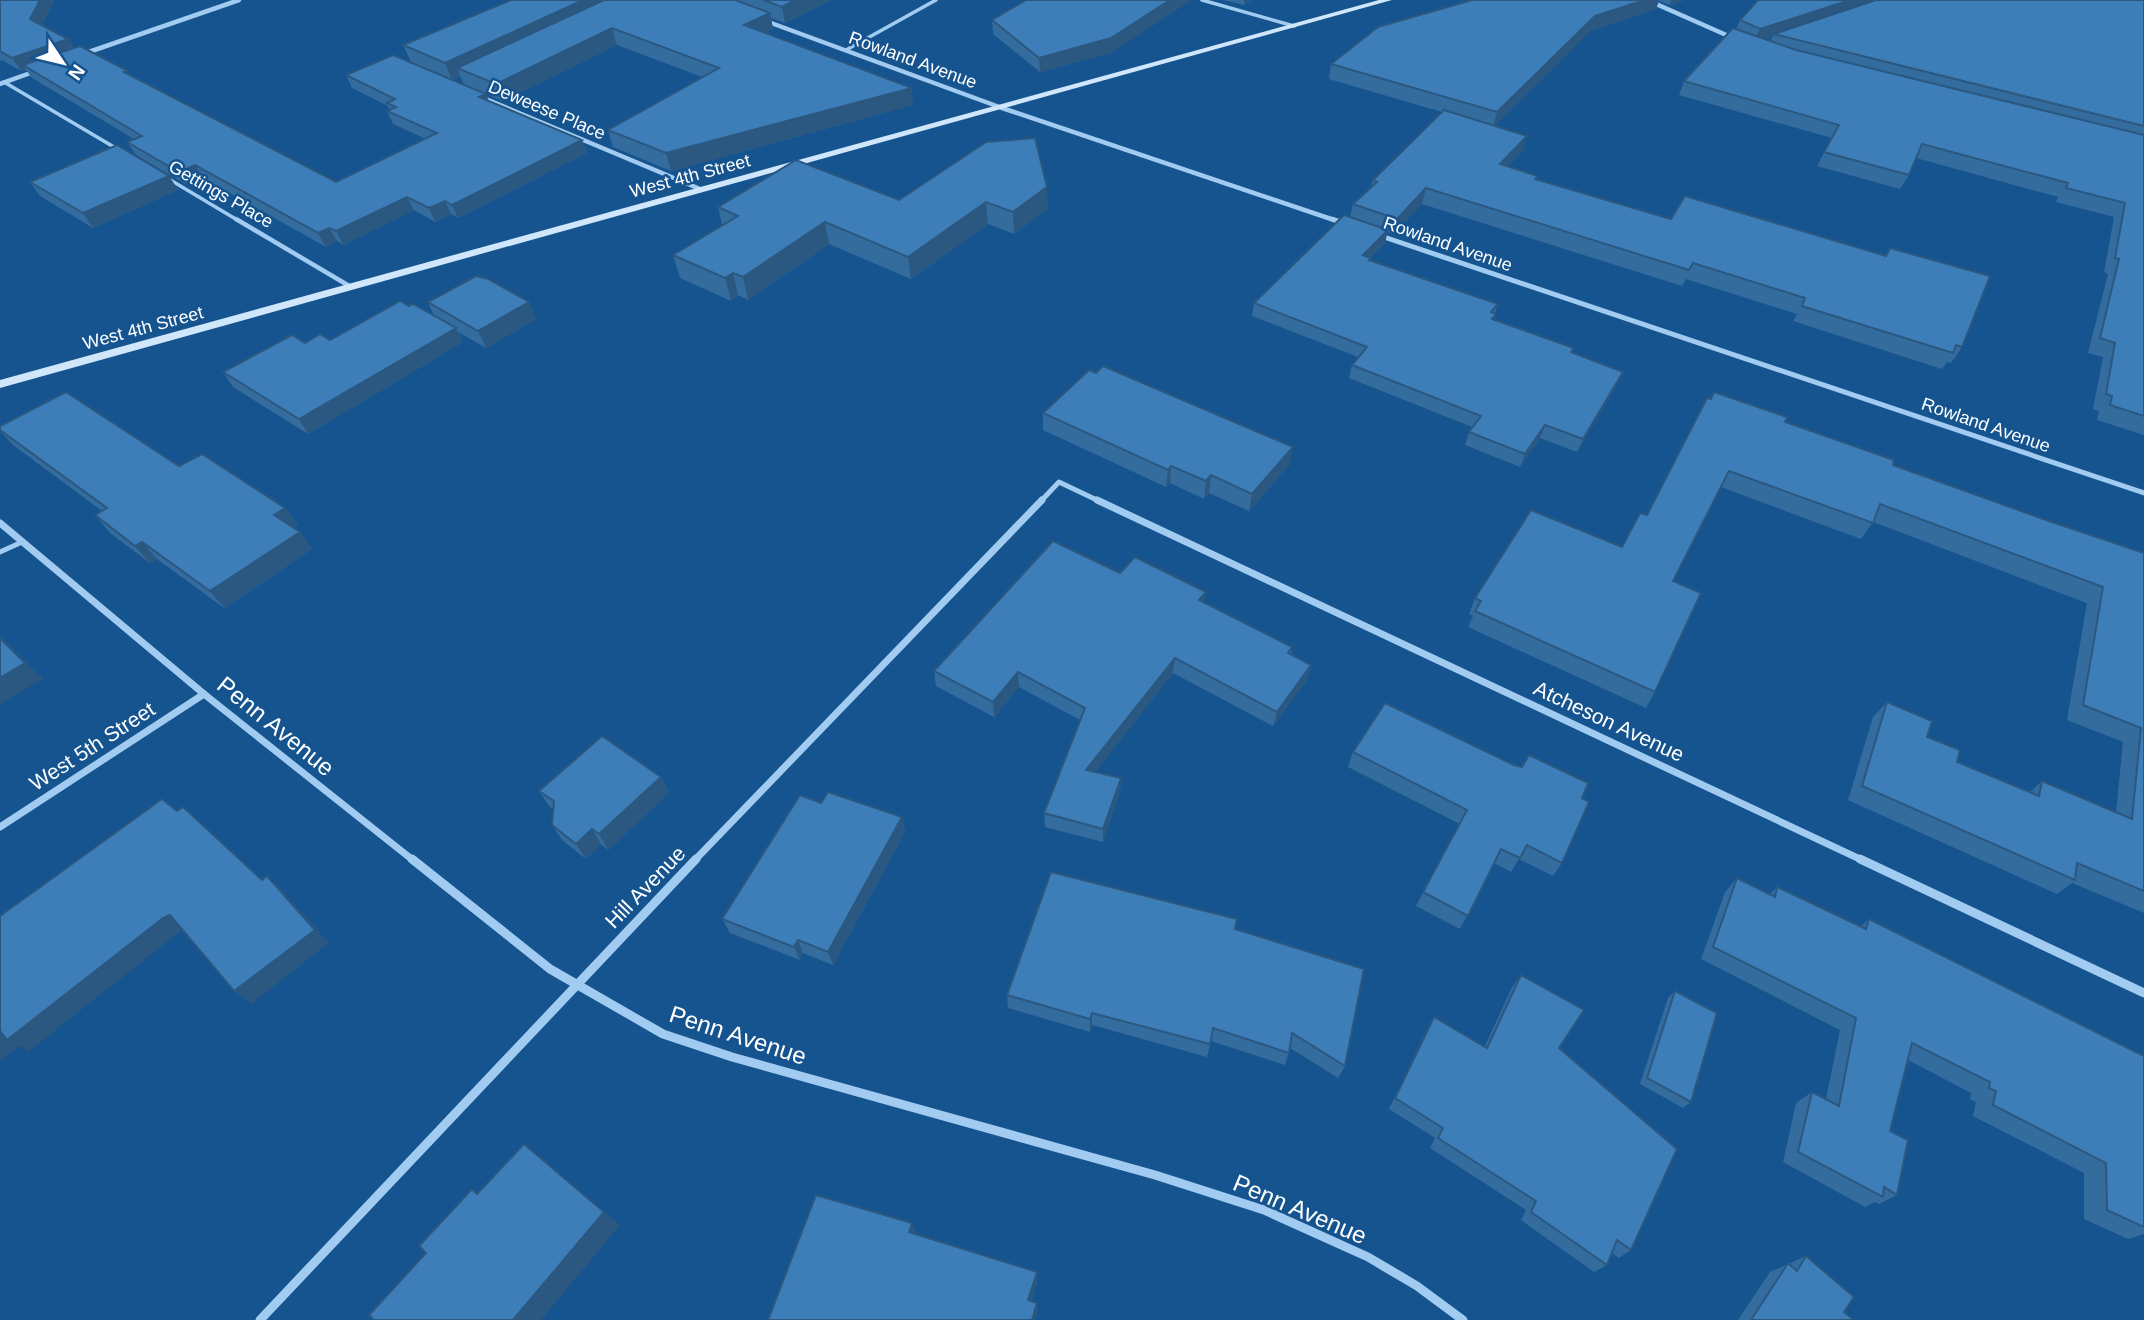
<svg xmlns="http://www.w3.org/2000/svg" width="2144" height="1320" viewBox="0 0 2144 1320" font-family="Helvetica,sans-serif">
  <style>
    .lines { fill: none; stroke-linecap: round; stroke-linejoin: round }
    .service-far2 { stroke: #a1cbf0; stroke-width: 3.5 }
    .service-far1 { stroke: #a1cbf0; stroke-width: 4.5 }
    .service { stroke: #a1cbf0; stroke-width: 5 }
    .minor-far3 { stroke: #a1cbf0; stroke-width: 4.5 }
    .minor-far2 { stroke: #a1cbf0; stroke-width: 5 }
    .minor-far1 { stroke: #a1cbf0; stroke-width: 7 }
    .minor { stroke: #a1cbf0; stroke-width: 9 }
    .secondary { fill: #cfe6fb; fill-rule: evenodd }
    .wall { fill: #356c9e; fill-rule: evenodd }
    .shaded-wall { fill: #2b5881 }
    .building { fill: #3e7eb8; stroke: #2b5881; stroke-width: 2 }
    .labels { text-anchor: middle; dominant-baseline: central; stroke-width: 5; stroke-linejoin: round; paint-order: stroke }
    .far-street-label { font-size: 18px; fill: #fff; stroke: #15548f }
    .street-label { font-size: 21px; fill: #fff; stroke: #15548f }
    .near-street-label { font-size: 24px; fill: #fff; stroke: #15548f }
  </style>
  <rect width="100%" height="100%" fill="#15548f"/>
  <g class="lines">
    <!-- service-far2 -->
    <g class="service-far2">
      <path d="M1202 0 1294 26"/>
      <path d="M846 50 936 0"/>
      <path d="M4 82 119 150"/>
      <path d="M167 178 239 221"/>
    </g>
    <!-- service-far1 -->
    <path class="service-far1" d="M236 219 351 287"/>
    <!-- service -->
    <path class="service" d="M0 552 22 542"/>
    <!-- minor-far3 -->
    <g class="minor-far3">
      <path d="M1647 0 1733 38"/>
      <path d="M763 20 1002 108 1337 221"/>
      <path d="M83 54 239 0"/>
      <path d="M0 84 36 71"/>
      <path d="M481 97 700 189"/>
    </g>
    <!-- minor-far2 -->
    <g class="minor-far2">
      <path d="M1332 219 1347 224"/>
      <path d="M1378 235 2144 493"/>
      <path d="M1040 502 1059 482 1101 502"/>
    </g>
    <!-- minor-far1 -->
    <g class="minor-far1">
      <path d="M1097 500 1864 861"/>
      <path d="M0 523 204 694 414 861"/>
      <path d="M0 827 204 694"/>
      <path d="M694 861 1042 500"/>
    </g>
    <!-- minor -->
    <g class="minor">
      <path d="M412 859 550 969 663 1034 732 1057 1155 1175 1264 1210 1368 1257 1417 1286 1463 1320"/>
      <path d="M1860 859 2144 993"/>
      <path d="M260 1320 696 859"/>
    </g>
    <!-- secondary -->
    <path class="secondary" d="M1379 0H1392L0 388V380Z"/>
  </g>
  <!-- wall -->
  <g class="wall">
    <path d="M0 0 54 1 42 25 68 39 74 48 130 75 336 182 426 139 393 124 387 111 390 110 388 106 352 88 346 75 411 62 403 45 511 0H831L785 23 771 18 773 29 765 33 913 105 671 171 613 147 608 130 702 77 617 45 503 101 486 94 489 101 582 140 587 153 458 218 451 214 435 222 414 210 343 245 337 241 326 247 203 178 187 185 136 155 127 142 134 139 32 78 26 70 21 71 2 60 0 61ZM460 76 464 84 452 80Z"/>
    <path d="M1026 0H1191L1111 53 1040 72 993 34 992 20Z"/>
    <path d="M1223 0H1252L1244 5Z"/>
    <path d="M1472 0H1684L1670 5 1659 1 1656 9 1591 31 1494 126 1523 151 1508 166 1537 179 1671 219 1885 256 1890 248 1962 347 1951 363 1947 362 1942 369 1793 321 1797 314 1686 279 1682 286 1422 204 1393 234 1387 232 1385 243 1370 258 1371 260 1498 304 1495 313 1496 314 1494 319 1572 353 1617 385 1577 452 1540 438 1520 467 1465 445 1469 432 1472 427 1349 378 1352 365 1358 357 1252 316 1254 303 1350 217 1353 204 1371 187 1373 180 1442 112 1329 79 1331 64Z"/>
    <path d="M2144 0V435L2097 420 2099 411 2093 409 2103 357 2088 353 2108 274 2104 272 2114 217 2056 202 2058 197 1916 158 1909 175 1900 189 1817 166 1832 138 1679 95 1684 81 1736 29 1740 20ZM1773 36 1770 41 1764 39Z"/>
    <path d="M986 142 1048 209 1014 234 988 224 911 279 829 244 748 300 738 295 731 301 680 278 673 255 722 225 718 207 899 200Z"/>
    <path d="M169 176 178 190 93 228 40 196 30 182Z"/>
    <path d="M428 302H529L536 319 486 348 458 332 463 342 308 434 233 387 223 372 305 343 330 340 409 306 434 316Z"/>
    <path d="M1043 413 1290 464 1249 511 1209 493 1204 499 1170 483 1166 487 1043 430Z"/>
    <path d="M1785 422 1893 465 2046 520 2144 553V913L2072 883 2057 894 1848 800 1873 717 1887 702 1957 762 2030 792 2042 781 2116 812 2123 742 2067 720 2087 603 1873 522 1861 539 1721 487 1673 581 1655 692 1646 708 1468 627 1473 616 1469 614 1475 598 1622 547 1647 515Z"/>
    <path d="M0 426 285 508 298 525 293 528 300 532 312 549 224 608 157 559 150 563 110 533 95 515 102 511 13 445 0 431Z"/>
    <path d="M1120 573 1204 603 1292 647 1291 655 1311 665 1307 680 1273 726 1173 673 1095 772 1121 778 1120 792 1103 842 1045 827 1044 813 1080 720 1019 687 994 717 936 686 934 671Z"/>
    <path d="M1353 752 1582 798 1562 863 1553 876 1519 859 1511 872 1494 863 1460 929 1416 906 1460 824 1348 767Z"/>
    <path d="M661 777 669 793 608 850 601 844 586 859 562 840 552 825 553 809 549 806 539 791Z"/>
    <path d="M902 817 905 832 833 965 803 953 800 960 730 933 722 919Z"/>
    <path d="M1737 878 1770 894 1777 887 1861 926 1869 919 2144 1056V1234L2128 1239 2084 1219V1173L1973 1116 1976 1102 1970 1099 1971 1093 1908 1060 1890 1131 1897 1195 1879 1204 1875 1202 1865 1207 1783 1162 1796 1103 1812 1092 1826 1099 1840 1030 1701 959 1725 892Z"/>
    <path d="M1235 929 1345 1066 1338 1078 1290 1048 1285 1065 1211 1041 1207 1057 1092 1025 1090 1032 1008 1008 1007 995Z"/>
    <path d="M1521 975 1559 1048 1631 1250 1619 1258 1612 1253 1607 1265 1594 1272 1521 1220 1526 1210 1430 1148 1435 1138 1389 1109 1427 1029 1434 1017 1485 1046 1512 987Z"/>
    <path d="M1675 991 1691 1102 1683 1108 1640 1084 1668 998Z"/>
    <path d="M1806 1256 1844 1312 1854 1320H1738L1770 1272Z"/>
  </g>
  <!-- shaded-wall -->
  <g class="shaded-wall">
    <path d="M40 0H53L54 1 39 32 30 19Z"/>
    <path d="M583 0H623L457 68 460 76 452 80 445 63Z"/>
    <path d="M795 0H831L785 23 782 7Z"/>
    <path d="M1170 0H1191L1111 53 1040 72 1039 58Z"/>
    <path d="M1244 0H1252L1244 5Z"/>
    <path d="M1645 0H1659L1656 9 1591 31 1493 127 1497 112 1595 16Z"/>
    <path d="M1671 0H1684L1670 5Z"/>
    <path d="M1850 0H1883L1774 34 1773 36 1754 42 1760 29Z"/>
    <path d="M770 13 773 29 747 42 744 25Z"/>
    <path d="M612 28 617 45 503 101 496 84Z"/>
    <path d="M68 39 76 52 23 65 26 70 21 71 12 58Z"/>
    <path d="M912 88 913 105 671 171 666 153Z"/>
    <path d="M486 94 491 107 479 97Z"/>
    <path d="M1527 136 1523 151 1496 179 1500 164Z"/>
    <path d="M582 140 587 153 458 218 452 205Z"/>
    <path d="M195 165 203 178 187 185 179 172Z"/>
    <path d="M169 176 178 190 93 228 83 213Z"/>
    <path d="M1047 187 1048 209 1014 234 1013 212Z"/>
    <path d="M1426 188 1422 204 1393 234 1397 219Z"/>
    <path d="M407 197 414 210 343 245 336 231Z"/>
    <path d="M445 201 451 214 435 222 429 208Z"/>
    <path d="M986 202 988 224 911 279 908 257Z"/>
    <path d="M825 222 829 244 748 300 743 277Z"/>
    <path d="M329 228 337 241 326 247 318 233Z"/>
    <path d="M1388 230 1385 243 1360 268 1363 255Z"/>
    <path d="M733 273 738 295 731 301 725 278Z"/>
    <path d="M529 302 536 319 486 348 478 331Z"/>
    <path d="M456 328 463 342 308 434 299 419Z"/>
    <path d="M1623 372 1617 385 1577 452 1583 439Z"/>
    <path d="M1545 425 1540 438 1520 467 1525 454Z"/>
    <path d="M1293 447 1290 464 1249 511 1252 494Z"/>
    <path d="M1171 466 1170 483 1166 487 1168 470Z"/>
    <path d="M1211 475 1209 493 1204 499 1206 481Z"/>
    <path d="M285 508 298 525 287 532 274 515Z"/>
    <path d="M300 532 312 549 224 608 210 591Z"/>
    <path d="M142 542 157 559 150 563 135 546Z"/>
    <path d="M1206 592 1204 607 1199 600Z"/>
    <path d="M0 636 43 679 0 704Z"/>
    <path d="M1175 658 1173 673 1086 784V770Z"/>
    <path d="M1311 665 1307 680 1273 726 1277 712Z"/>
    <path d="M1018 672 1019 687 994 717 993 702Z"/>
    <path d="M661 777 669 793 608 850 599 834Z"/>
    <path d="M1121 778 1120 792 1103 842V829Z"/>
    <path d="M902 817 905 832 833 965 828 952Z"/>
    <path d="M592 829 601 844 586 859 576 844Z"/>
    <path d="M267 876 282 890 329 943 251 1004 234 991Z"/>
    <path d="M170 915 187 929 181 931 29 1051 19 1046 0 1061V1033L163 918Z"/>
    <path d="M798 940 803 953 800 960 794 947Z"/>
    <path d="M1092 1013V1025L1090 1032V1019Z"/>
    <path d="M604 1212 620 1225 541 1320H513Z"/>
    <path d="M912 1223 916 1232 913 1241 909 1232Z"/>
    <path d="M1037 1272 1038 1280 1030 1308 1028 1300Z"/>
    <path d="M1037 1303 1038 1310 1035 1320H1032Z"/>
  </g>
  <!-- building -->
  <g class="building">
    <path d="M0 0H40L30 19 68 39 12 58 0 51Z"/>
    <path d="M511 0H583L445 63 403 45Z"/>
    <path d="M604 0H735L770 13 744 25 912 88 666 153 608 130 719 68 612 28 496 84 457 68Z"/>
    <path d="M763 0H795L782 7Z"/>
    <path d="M1026 0H1170L1111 38 1039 58 992 20Z"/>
    <path d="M1472 0H1645L1595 16 1497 112 1331 64 1378 27Z"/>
    <path d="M1758 0H1850L1760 29 1740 20Z"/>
    <path d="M1876 0H2144V126L1774 34Z"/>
    <path d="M1733 28 1796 50 2144 135V416L2110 405 2112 396 2106 394 2115 343 2100 338 2119 259 2115 258 2125 203 2066 188 2068 183 1922 144 1909 175 1824 152 1839 125 1684 81Z"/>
    <path d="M80 46 128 71 124 72 336 182 437 133 387 111 396 107 387 103 395 99 346 75 393 55 486 94 479 97 582 140 452 205 445 201 429 208 407 197 336 231 329 228 318 233 195 165 179 172 127 142 142 136 23 65Z"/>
    <path d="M1444 110 1527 136 1500 164 1538 176 1535 179 1671 219 1685 196 1886 256 1890 248 1990 276 1962 347 1956 345 1953 353 1802 306 1805 298 1693 263 1689 270 1426 188 1397 219 1353 204 1377 182 1373 180Z"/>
    <path d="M1035 138 1047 187 1013 212 986 202 908 257 825 222 743 277 733 273 725 278 673 255 738 216 718 207 796 160 899 200 986 142Z"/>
    <path d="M117 145 169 176 83 213 30 182Z"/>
    <path d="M1344 215 1388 230 1363 255 1371 258 1369 260 1498 304 1491 312 1496 314 1492 319 1574 348 1571 352 1623 372 1583 439 1545 425 1525 454 1469 432 1481 416 1352 365 1367 347 1254 303Z"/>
    <path d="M476 276 488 279 529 302 478 331 428 302Z"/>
    <path d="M400 301 409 306 413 304 456 328 299 419 223 372 292 335 305 343 320 334 330 340Z"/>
    <path d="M1103 366 1293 447 1252 494 1211 475 1206 481 1171 466 1168 470 1043 413 1089 370 1096 373Z"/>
    <path d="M66 392 179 466 202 454 285 508 274 515 300 532 210 591 142 542 135 546 95 515 107 508 0 430V426Z"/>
    <path d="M1714 392 1787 417 1785 422 1894 460 1893 465 2046 520 2144 553V891L2077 863 2075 880 1862 786 1887 702 1932 721 1927 737 1960 750 1957 762 2039 796 2042 781 2132 819 2141 728 2083 705 2103 587 1880 504 1873 523 1729 471 1673 581 1701 593 1655 692 1475 611 1481 601 1475 598 1531 510 1622 547 1640 513 1647 515 1707 398 1711 399Z"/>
    <path d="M1053 541 1120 573 1135 557 1206 592 1199 600 1292 647 1288 653 1311 665 1277 712 1175 658 1086 770 1121 778 1103 829 1044 813 1085 708 1018 672 993 702 934 671Z"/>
    <path d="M0 638 25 663 0 678Z"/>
    <path d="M1385 703 1514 765 1522 767 1529 755 1588 783 1582 798 1589 802 1562 863 1527 845 1520 858 1501 849 1468 916 1423 892 1467 810 1353 752Z"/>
    <path d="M602 736 661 777 599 834 592 829 576 844 552 825 554 801 539 791Z"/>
    <path d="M828 792 902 817 828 952 798 940 794 947 722 919 800 795 821 803Z"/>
    <path d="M162 799 177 811 183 807 262 880 267 876 315 930 234 991 170 915 163 918 7 1040 1 1032 0 1033V916Z"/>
    <path d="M1051 872 1237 919 1235 929 1364 969 1345 1066 1292 1033 1289 1053 1213 1028 1210 1044 1092 1013 1090 1019 1007 995Z"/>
    <path d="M1737 878 1775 897 1777 887 1866 929 1869 919 2144 1056V1227L2107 1210 2106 1163 1993 1105 1996 1091 1989 1088 1990 1082 1912 1043 1890 1131 1908 1140 1897 1195 1884 1187 1883 1197 1798 1152 1812 1092 1839 1106 1856 1018 1713 947Z"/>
    <path d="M1521 975 1584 1010 1559 1048 1677 1149 1631 1250 1617 1240 1607 1265 1531 1212 1536 1201 1438 1138 1443 1128 1395 1098 1434 1017 1487 1048Z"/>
    <path d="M1675 991 1717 1013 1691 1102 1647 1078Z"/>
    <path d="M524 1144 604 1212 513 1320H374L369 1315 426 1253 419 1246 472 1189 477 1194Z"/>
    <path d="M816 1195 912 1223 909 1232 1037 1272 1028 1300 1037 1303 1032 1320H768Z"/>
    <path d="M1806 1256 1854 1297 1844 1312 1854 1320H1751L1788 1263 1797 1271Z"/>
  </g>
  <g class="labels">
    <!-- far-street labels -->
    <g class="far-street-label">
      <text transform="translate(913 60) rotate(20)">Rowland Avenue</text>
      <text transform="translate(547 110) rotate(23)">Deweese Place</text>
      <text transform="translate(690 176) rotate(-15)">West 4th Street</text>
      <text transform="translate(221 194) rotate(30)">Gettings Place</text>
      <text transform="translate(1448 244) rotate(19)">Rowland Avenue</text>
      <text transform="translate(143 328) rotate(-15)">West 4th Street</text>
      <text transform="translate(1986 425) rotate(19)">Rowland Avenue</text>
    </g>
    <!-- street labels -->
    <g class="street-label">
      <text transform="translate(1609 721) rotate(25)">Atcheson Avenue</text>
      <text transform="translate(92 746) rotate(-33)">West 5th Street</text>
      <text transform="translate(645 887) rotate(-46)">Hill Avenue</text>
    </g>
    <!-- near-street labels -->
    <g class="near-street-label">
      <text transform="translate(276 726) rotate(39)">Penn Avenue</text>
      <text transform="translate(738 1035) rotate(18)">Penn Avenue</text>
      <text transform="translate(1300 1209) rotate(23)">Penn Avenue</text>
    </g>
  </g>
  <!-- north arrow -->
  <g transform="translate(63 63) rotate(125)" stroke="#15548f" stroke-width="5" paint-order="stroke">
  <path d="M0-5L12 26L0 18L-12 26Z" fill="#ffffff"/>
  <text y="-10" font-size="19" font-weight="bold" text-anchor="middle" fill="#ffffff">N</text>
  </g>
</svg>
